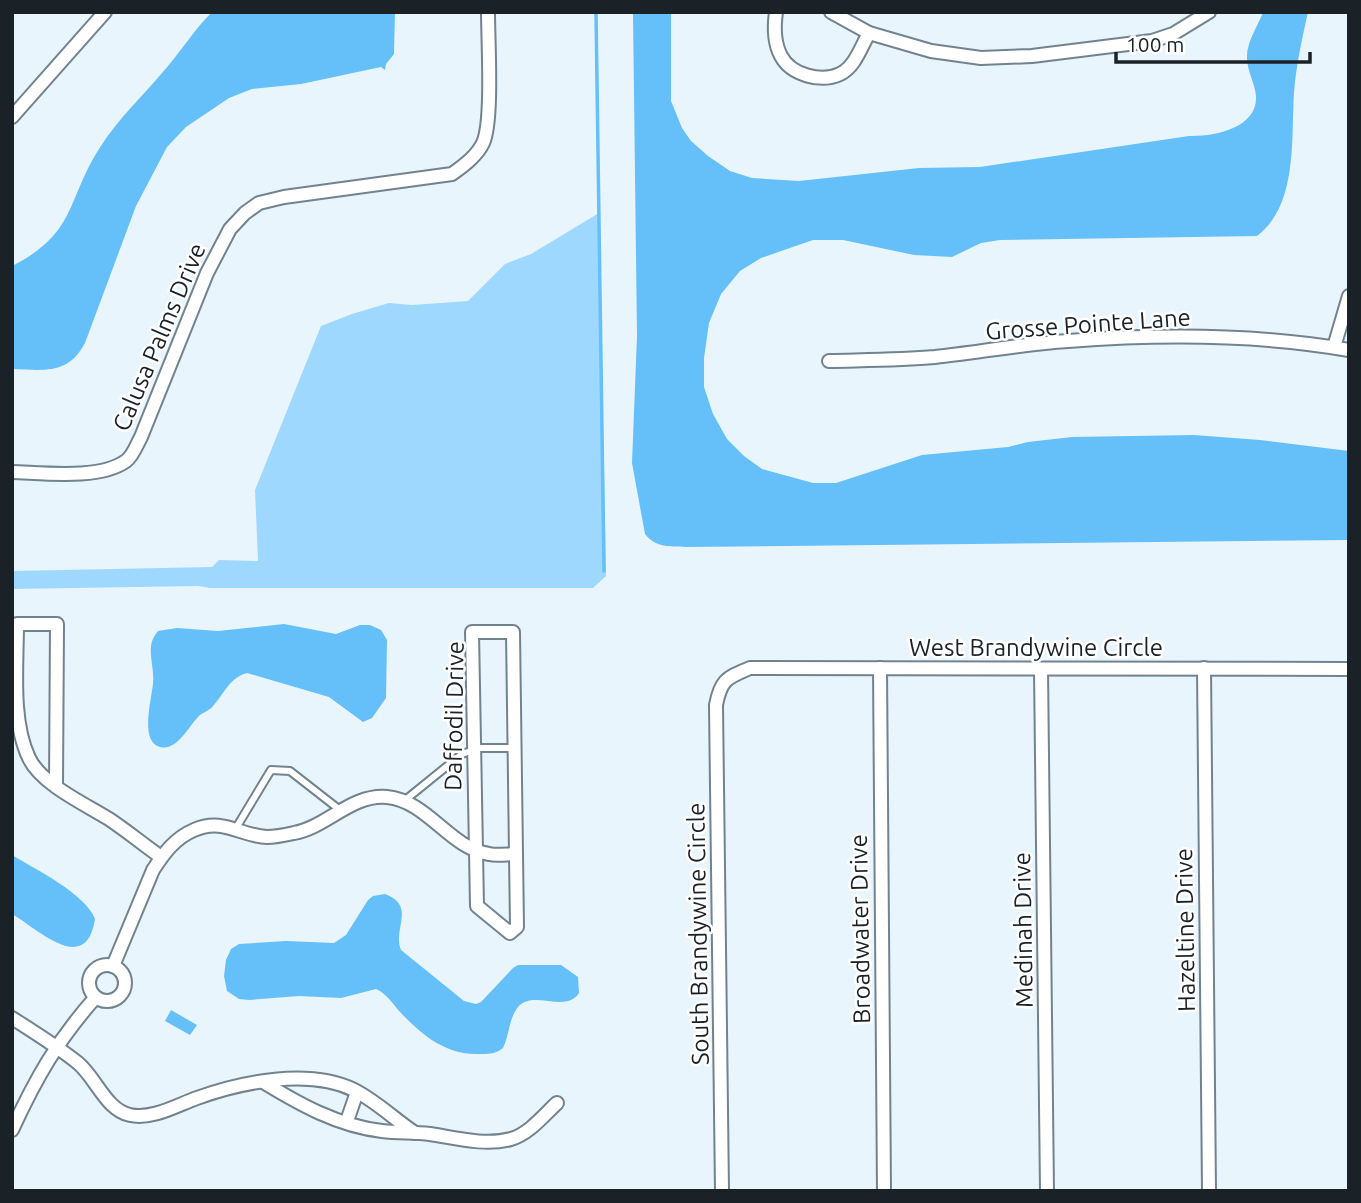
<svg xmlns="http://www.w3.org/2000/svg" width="1361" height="1203" viewBox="0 0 1361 1203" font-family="Ubuntu,sans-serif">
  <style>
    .green { fill: #9fd8ff }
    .water { fill: #65bff8 }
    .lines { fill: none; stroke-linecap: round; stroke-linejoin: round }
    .stream { stroke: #65bff8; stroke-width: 3.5 }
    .lane-casing { stroke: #728390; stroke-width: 10 }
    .street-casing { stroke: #728390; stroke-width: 16 }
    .lane { stroke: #fff; stroke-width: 6 }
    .street { stroke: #fff; stroke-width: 12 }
    .labels { text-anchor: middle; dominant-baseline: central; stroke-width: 5; stroke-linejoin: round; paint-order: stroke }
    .street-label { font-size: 24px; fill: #1b2227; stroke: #fff }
  </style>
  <rect width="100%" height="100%" fill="#e9f5fd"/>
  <!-- green -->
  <path class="green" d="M599 213 606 576 593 588H210L198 586 12 589V571L212 567 219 560 258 561 255 490 321 326 352 314 389 303 412 305 468 301 505 264 531 254Z"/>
  <!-- water -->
  <g class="water">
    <path d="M212 12H395L394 54 386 64 385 70 381 67 301 84 252 89 229 98 186 127 167 147 136 206 85 343C68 375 45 370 12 369V266C77 233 66 201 99 149 118 118 145 94 168 66 183 48 195 29 212 12Z"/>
    <path d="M633 12H671V101L682 128 691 141 708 156 730 171 752 178 799 181 919 168 980 167 1189 136C1214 137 1258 128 1256 96 1255 83 1247 71 1247 58 1246 43 1258 26 1263 12H1308C1302 39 1296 66 1294 93 1291 139 1298 205 1257 236L1000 240 981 243 952 257 914 255 843 240H813L761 258 740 271 721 294 709 323 704 358V387L713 414 727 439 744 456 762 469 813 483H836L922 455 1008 447 1028 442 1072 437 1194 435 1260 440 1349 451V540L686 547C669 546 656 548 645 534L632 463 637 336Z"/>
    <path d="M284 624 336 634 360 625H370L381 630 387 640 386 698 372 718 363 722 329 697 247 673C229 678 225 693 213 706 210 710 204 712 200 715 190 724 177 752 160 747 139 742 152 698 153 683 155 664 144 647 158 631L177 628 218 631Z"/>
    <path d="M12 855C35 869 86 894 95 919 86 977 38 929 12 914Z"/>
    <path d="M385 894C417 906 392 929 401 950L464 1001 476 1004 481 1002 513 968 518 965H561L578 977 579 993C565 1014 534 989 518 1007 509 1018 509 1036 503 1048 495 1055 486 1054 476 1054 444 1054 421 1034 400 1012 393 1004 386 993 376 989L341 998 299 996 249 1000 239 999 227 991 224 976 226 960 231 949 239 944 286 941 334 943 346 935 368 900 373 896Z"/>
    <path d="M171 1010 197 1025 190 1035 165 1021Z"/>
  </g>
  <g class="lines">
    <!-- stream -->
    <path class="stream" d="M596 12 604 571"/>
    <defs>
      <g id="lane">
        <path d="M404 801 462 754 480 748H514"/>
        <path d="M236 828 271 770 290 771 340 810"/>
      </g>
      <g id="street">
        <path d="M776 12C774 26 774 43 781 56 791 75 821 83 840 74 855 67 861 47 869 33"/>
        <path d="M831 12 869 33 931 51 981 58 1032 56 1152 41 1173 34 1209 12"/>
        <path d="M12 117 105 12"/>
        <path d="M1334 347 1349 296"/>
        <path d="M829 361C865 360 900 360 935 357 980 352 1023 344 1068 341 1161 334 1257 334 1349 350"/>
        <path d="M12 472C44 473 99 480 126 461 133 456 137 444 141 437L207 273 230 229 245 213 259 203 284 197 452 174C463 166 477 156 483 143 493 122 488 40 488 12"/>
        <path d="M880 668 884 1191"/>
        <path d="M1204 668 1209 1191"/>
        <path d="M1041 669 1047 1191"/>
        <path d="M56 786 57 624H17C17 665 11 721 29 758 41 784 85 804 109 819 127 831 144 845 161 857"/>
        <circle cx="107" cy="983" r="18"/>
        <path d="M113 966 153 870C164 853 175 838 194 830 223 817 240 836 267 837 275 837 285 835 294 833 327 827 351 794 387 797 428 801 449 848 489 854 497 856 507 854 516 854L513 632H472L477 906 510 933 517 927 516 854"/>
        <path d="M12 1018C34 1032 58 1047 78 1063 96 1078 106 1110 130 1115 152 1120 177 1105 197 1098 241 1082 309 1068 354 1090 376 1101 394 1119 415 1133"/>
        <path d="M263 1082C299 1104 338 1126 382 1131 398 1133 414 1132 430 1134 456 1138 485 1146 511 1139 529 1134 544 1115 557 1103"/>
        <path d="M347 1121 357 1092"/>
        <path d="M12 1130C36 1078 57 1041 95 998"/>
        <path d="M722 1191 716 705C721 679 727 678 750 668L1349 669"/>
      </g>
    </defs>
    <!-- lane casing -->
    <use href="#lane" class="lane-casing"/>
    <!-- street casing -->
    <use href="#street" class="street-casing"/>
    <!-- lane -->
    <use href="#lane" class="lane"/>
    <!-- street -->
    <use href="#street" class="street"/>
  </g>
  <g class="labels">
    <!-- street labels -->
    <g class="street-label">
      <text transform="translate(1088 324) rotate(-4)">Grosse Pointe Lane</text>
      <text transform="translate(159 337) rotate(-67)">Calusa Palms Drive</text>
      <text x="1036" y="647">West Brandywine Circle</text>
      <text transform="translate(454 716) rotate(-89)">Daffodil Drive</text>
      <text transform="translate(860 929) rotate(-91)">Broadwater Drive</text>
      <text transform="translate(1023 930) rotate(-91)">Medinah Drive</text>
      <text transform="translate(1185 930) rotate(-91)">Hazeltine Drive</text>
      <text transform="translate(698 934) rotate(-91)">South Brandywine Circle</text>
    </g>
  </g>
  <!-- border -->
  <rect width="1361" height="1203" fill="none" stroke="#1b2227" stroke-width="28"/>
  <!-- scale -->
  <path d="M1116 52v10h194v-10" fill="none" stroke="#1b2227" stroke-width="3.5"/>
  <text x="1126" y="52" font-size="21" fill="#1b2227" stroke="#ffffff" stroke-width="5" paint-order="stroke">100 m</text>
</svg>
